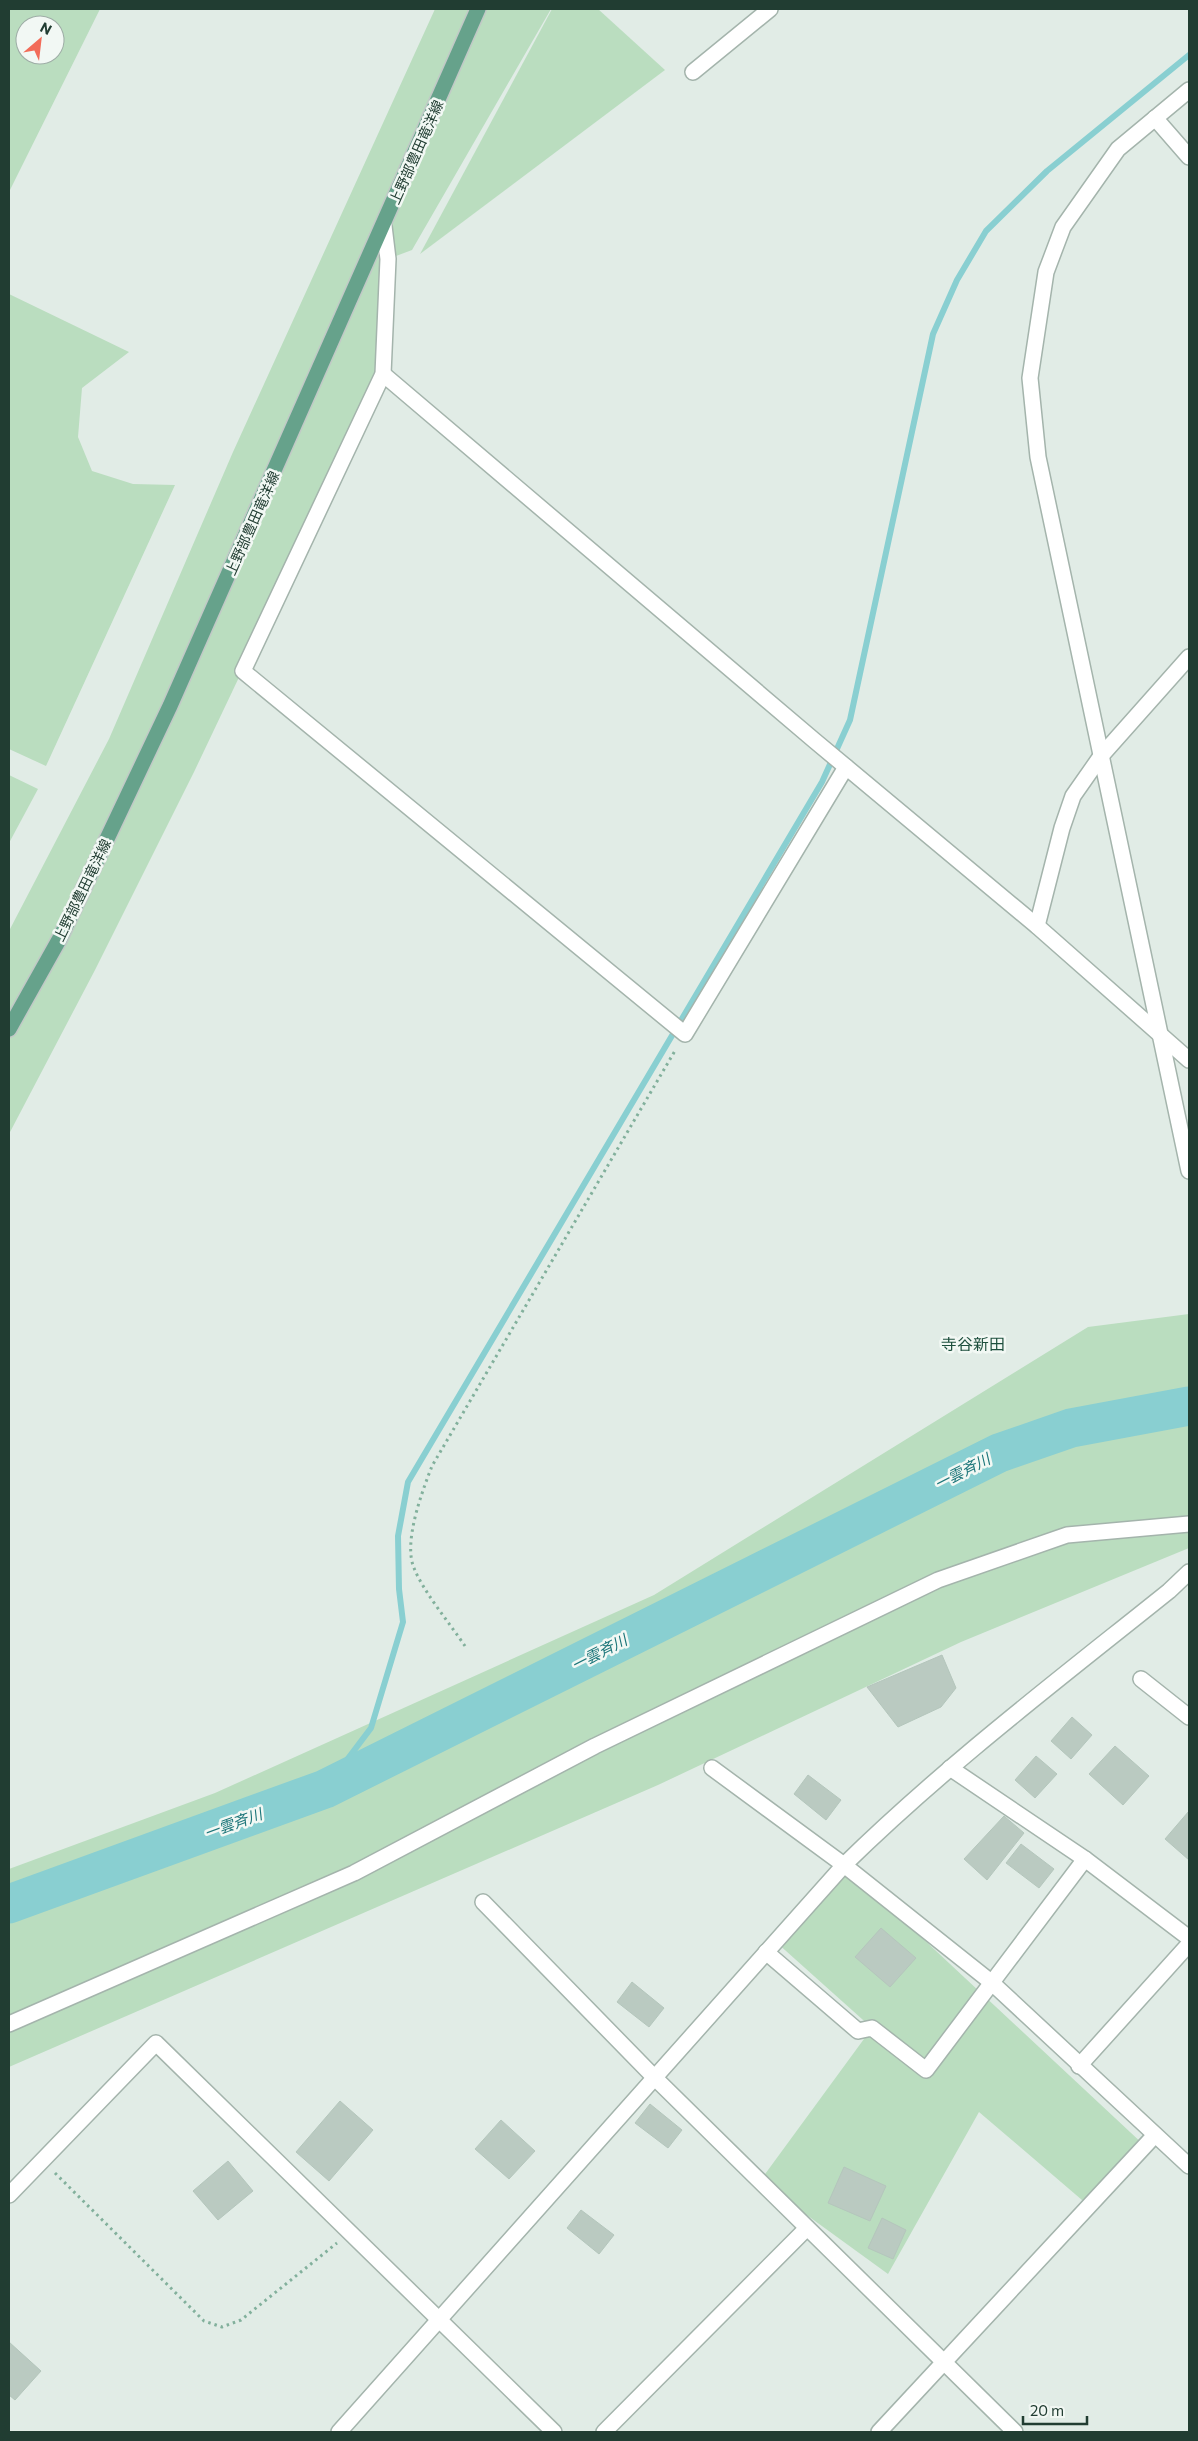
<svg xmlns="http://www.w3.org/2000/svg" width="1198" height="2441" viewBox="0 0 1198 2441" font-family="Commissioner,'Noto Sans JP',sans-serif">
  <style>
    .green { fill: #baddbf; fill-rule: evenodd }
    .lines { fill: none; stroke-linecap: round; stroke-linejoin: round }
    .stream { stroke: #89cfd1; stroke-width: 6 }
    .river { stroke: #89cfd1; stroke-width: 39 }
    .building { fill: #bacac1; stroke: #b4c6bc }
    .minor-casing { stroke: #a4b4ac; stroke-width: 18 }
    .major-casing { stroke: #c1c9c6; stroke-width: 18 }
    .path { stroke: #82b09c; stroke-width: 3; stroke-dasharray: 2.5 4; stroke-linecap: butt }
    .minor { stroke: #fff; stroke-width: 15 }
    .major { stroke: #66a28b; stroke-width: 15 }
    .labels { text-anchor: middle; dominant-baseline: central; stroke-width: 5; stroke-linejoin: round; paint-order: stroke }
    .street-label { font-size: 14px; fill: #213d32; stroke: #f2f8f4 }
    .water-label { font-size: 15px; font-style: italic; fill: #1b7579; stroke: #f2f8f4 }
    .quarter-label { font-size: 16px; fill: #1d4f3d; stroke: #f2f8f4 }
  </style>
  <rect width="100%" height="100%" fill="#e1ece6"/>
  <!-- green -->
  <g class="green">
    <path d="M9 9H100L9 192ZM25 25H55V55H25Z"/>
    <path d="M435 9H551L412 250 388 259 383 374 194 772 95 970 9 1134V931L109 739 233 452Z"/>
    <path d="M552 9H598L665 70 420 254Z"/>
    <path d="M9 294 129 352 82 388 78 437 92 471 133 484 175 485 46 766 9 749Z"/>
    <path d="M9 775 38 789 9 843Z"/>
    <path d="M1189 1314V1548L961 1642 658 1785 9 2067V1869L215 1793 654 1595 1088 1327Z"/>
    <path d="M844 1865 1145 2146 1089 2206 979 2112 888 2274 760 2181 872 2028 776 1942Z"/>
  </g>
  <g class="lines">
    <!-- stream -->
    <path class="stream" d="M325 1789 371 1728 403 1622 399 1589 398 1536 408 1482 822 782 850 720 933 334 957 280 986 231 1047 171 1189 55"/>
    <!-- river -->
    <path class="river" d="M9 1904 325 1789 999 1453 1071 1428 1189 1406"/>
  </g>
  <!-- building -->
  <g class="building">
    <path d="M942 1655 956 1688 941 1707 898 1727 867 1687Z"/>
    <path d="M1072 1717 1092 1735 1071 1759 1051 1741Z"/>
    <path d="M1115 1746 1149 1776 1123 1805 1089 1774Z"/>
    <path d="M1036 1756 1057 1774 1035 1798 1015 1780Z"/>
    <path d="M808 1775 841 1800 826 1820 794 1794Z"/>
    <path d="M1189 1811V1860L1165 1839Z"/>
    <path d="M1004 1816 1024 1833 987 1880 964 1859Z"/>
    <path d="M1021 1844 1054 1869 1039 1888 1006 1863Z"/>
    <path d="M881 1928 916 1958 890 1987 855 1957Z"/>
    <path d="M632 1982 664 2008 649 2027 617 2002Z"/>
    <path d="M340 2101 373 2130 329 2181 296 2152Z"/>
    <path d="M650 2104 682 2130 668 2148 635 2123Z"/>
    <path d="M501 2120 535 2151 509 2179 475 2149Z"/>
    <path d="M228 2161 253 2191 218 2220 193 2191Z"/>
    <path d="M844 2167 886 2186 870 2221 828 2203Z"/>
    <path d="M581 2210 614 2235 599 2254 567 2228Z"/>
    <path d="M882 2218 906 2230 893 2259 868 2248Z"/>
    <path d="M9 2342 41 2371 15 2400 9 2395Z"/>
  </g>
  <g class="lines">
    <defs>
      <g id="minor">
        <path d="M693 72 770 9"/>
        <path d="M1189 90 1118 149 1063 227 1046 272 1030 378 1038 457 1189 1171"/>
        <path d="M1155 118 1189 157"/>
        <path d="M384 226 388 259 383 374 243 671 685 1034 846 767"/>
        <path d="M383 374 815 741 1037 926 1189 1060"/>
        <path d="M1037 926 1062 828 1073 796 1101 756 1189 657"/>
        <path d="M1141 1679 1189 1717"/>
        <path d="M712 1768 844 1865 991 1982 1189 2166"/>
        <path d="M950 1768 1085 1859 1189 1938"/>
        <path d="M483 1902 655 2078 1015 2432"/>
        <path d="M766 1952 858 2031 872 2028 926 2070 1085 1859"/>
        <path d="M9 2024 354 1873 595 1746 938 1580 1067 1535 1189 1524"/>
        <path d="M1079 2066 1189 1944"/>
        <path d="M9 2195 156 2043 554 2432"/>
        <path d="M339 2432 844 1865C945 1766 1058 1680 1169 1591L1189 1572"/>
        <path d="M604 2432 807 2228"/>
        <path d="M879 2432 1155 2135"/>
      </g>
      <path id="major" d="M9 1029 60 938 170 706 478 9"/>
    </defs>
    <!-- minor casing -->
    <use href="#minor" class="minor-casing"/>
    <!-- major casing -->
    <use href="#major" class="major-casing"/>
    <!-- path -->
    <g class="path">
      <path d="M465 1646C450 1624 423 1591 414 1568 403 1542 422 1492 432 1466L676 1049"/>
      <path d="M55 2173 204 2321 222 2327 241 2320 337 2243"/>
    </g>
    <!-- minor -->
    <use href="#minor" class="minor"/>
    <!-- major -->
    <use href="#major" class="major"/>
  </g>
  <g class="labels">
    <!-- street labels -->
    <g class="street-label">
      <text transform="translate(416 152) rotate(-66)">上野部豊田竜洋線</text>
      <text transform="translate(252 523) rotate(-66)">上野部豊田竜洋線</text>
      <text transform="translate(82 890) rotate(-64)">上野部豊田竜洋線</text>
    </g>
    <!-- water labels -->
    <g class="water-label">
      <text transform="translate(962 1471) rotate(-27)">一雲斉川</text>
      <text transform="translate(599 1652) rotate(-27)">一雲斉川</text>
      <text transform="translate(233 1823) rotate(-20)">一雲斉川</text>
    </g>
    <!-- quarter labels -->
    <g class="quarter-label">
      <text x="973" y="1343">寺谷新田</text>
    </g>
  </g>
  <!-- border -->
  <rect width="1198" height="2441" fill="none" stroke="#213d32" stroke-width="20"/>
  <!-- north arrow -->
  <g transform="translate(40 40) rotate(28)"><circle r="24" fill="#f2f8f4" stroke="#9eada6"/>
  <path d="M0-4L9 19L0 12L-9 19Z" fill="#f26c59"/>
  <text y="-8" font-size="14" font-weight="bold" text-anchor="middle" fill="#213d32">N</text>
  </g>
  <!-- scale -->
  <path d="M1023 2416v8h64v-8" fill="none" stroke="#213d32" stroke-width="2.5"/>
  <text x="1030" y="2416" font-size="15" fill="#213d32" stroke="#f2f8f4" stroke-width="4" paint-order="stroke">20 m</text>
</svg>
